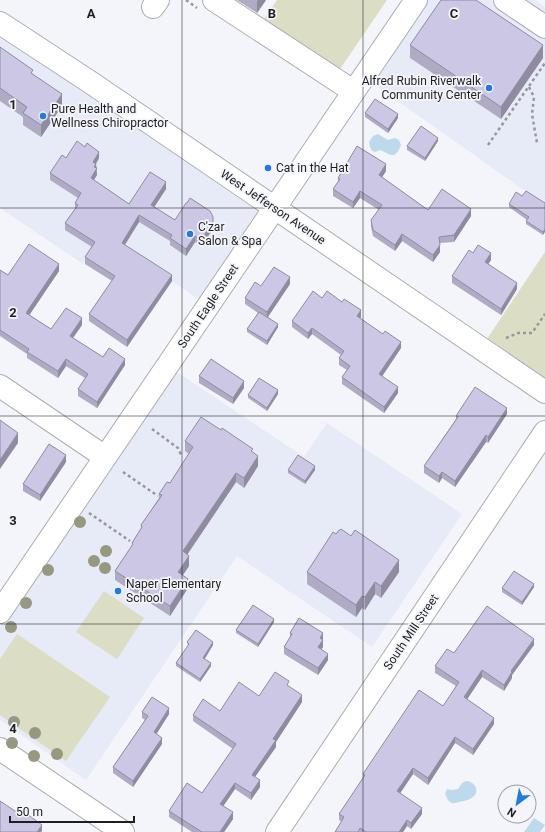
<svg xmlns="http://www.w3.org/2000/svg" width="545" height="832" viewBox="0 0 545 832" font-family="Roboto,sans-serif">
  <style>
    .built { fill: #e7eaf7 }
    .green { fill: #dbddc5 }
    .water { fill: #bcdaec }
    .lines { fill: none; stroke-linecap: round; stroke-linejoin: round }
    .minor-casing { stroke: #abadb2; stroke-width: 24 }
    .path { stroke: #97989c; stroke-width: 2.5; stroke-dasharray: 3 3; stroke-linecap: butt }
    .minor { stroke: #fff; stroke-width: 22 }
    .tree { fill: #96987f }
    .wall { fill: #afabc4 }
    .shaded-wall { fill: #8f8ba0 }
    .building { fill: #ccc7e4; stroke: #8f8ba0 }
    .grid { fill: none; stroke: #1e1e20; stroke-width: 1; stroke-opacity: 0.55 }
    .poi-dot { fill: #1e7ae4; stroke: #f3f5fa; stroke-width: 1.5 }
    .labels { text-anchor: middle; dominant-baseline: central; stroke-width: 3.5; stroke-linejoin: round; paint-order: stroke }
    .poi-label { font-size: 12px; fill: #1e1e20; stroke: #f3f5fa; text-anchor: start }
    .street-label { font-size: 12px; fill: #1e1e20; stroke: #f3f5fa }
    .grid-label { font-size: 13px; text-anchor: middle; font-weight: bold; fill: #1e1e20; stroke: #f3f5fa; stroke-width: 3.5; stroke-linejoin: round; paint-order: stroke }
  </style>
  <rect width="100%" height="100%" fill="#f3f5fa"/>
  <!-- built -->
  <g class="built">
    <path d="M419 0H535L545 7V205L365 78Z"/>
    <path d="M0 25 275 213 212 308 103 235 83 264 0 208Z"/>
    <path d="M174 370 304 457 327 423 462 514 372 647 237 556 86 780 0 720V627Z"/>
  </g>
  <!-- green -->
  <g class="green">
    <path d="M277 0H387L340 69 264 19Z"/>
    <path d="M545 252V396L479 351Z"/>
    <path d="M104 591 144 618 117 659 76 632Z"/>
    <path d="M17 634 110 697 66 761 0 715V659Z"/>
  </g>
  <!-- water -->
  <g class="water">
    <path d="M378 134 388 140 395 138 399 140 401 145C395 161 390 154 380 150L375 152 372 151 370 147 369 142 373 136Z"/>
    <path d="M466 781C474 781 480 790 474 796 470 800 464 801 459 802 456 803 453 804 450 802 447 800 447 797 445 794L447 789 452 790 458 789 462 783Z"/>
    <path d="M534 818 545 825 540 832H524Z"/>
  </g>
  <g class="lines">
    <defs>
      <g id="minor">
        <path d="M214 0 353 91"/>
        <path d="M505 0 545 27"/>
        <path d="M153 7 158 0"/>
        <path d="M0 23 90 82 545 392"/>
        <path d="M0 386 105 457"/>
        <path d="M0 612 416 0"/>
        <path d="M0 749 123 832"/>
        <path d="M277 832 545 432"/>
      </g>
    </defs>
    <!-- minor casing -->
    <use href="#minor" class="minor-casing"/>
    <!-- path -->
    <g class="path">
      <path d="M186 0 197 8"/>
      <path d="M529 87 534 97 532 114 537 143"/>
      <path d="M488 145 545 63"/>
      <path d="M506 338 518 333H532L545 314"/>
      <path d="M152 429 178 448 182 457"/>
      <path d="M123 472 158 496"/>
      <path d="M89 513 130 541"/>
    </g>
    <!-- minor -->
    <use href="#minor" class="minor"/>
  </g>
  <!-- trees -->
  <g class="tree">
    <circle cx="80" cy="522" r="6"/>
    <circle cx="106" cy="551" r="6"/>
    <circle cx="94" cy="561" r="6"/>
    <circle cx="105" cy="568" r="6"/>
    <circle cx="48" cy="570" r="6"/>
    <circle cx="26" cy="603" r="6"/>
    <circle cx="11" cy="627" r="6"/>
    <circle cx="14" cy="722" r="6"/>
    <circle cx="35" cy="733" r="6"/>
    <circle cx="12" cy="743" r="6"/>
    <circle cx="57" cy="754" r="6"/>
    <circle cx="34" cy="756" r="6"/>
  </g>
  <!-- wall -->
  <g class="wall">
    <path d="M237 0H266L257 13Z"/>
    <path d="M410 45 543 58 501 119 410 58Z"/>
    <path d="M0 47 33 74 62 106 41 137 23 125V117L0 101Z"/>
    <path d="M365 113 398 118 388 133 365 117Z"/>
    <path d="M438 141 425 161 407 150V146Z"/>
    <path d="M66 158H99L96 164 97 175 94 180 129 204 166 189 154 207 175 220 213 224V229L201 246 195 242 186 256 170 245V241L139 222 125 245 172 281 127 347 89 321V314L112 281 85 264V257L92 247 65 230V223L75 209V203L78 198 50 180V173Z"/>
    <path d="M386 171 382 177 428 210 471 216 454 242 440 243V252L433 262 402 241 395 251 373 236 371 227V220L379 210 360 198 353 208 333 196V189L338 182V178Z"/>
    <path d="M522 196 545 203 543 235 526 224V221L527 220 509 207V204Z"/>
    <path d="M473 253 491 260 488 264 517 289 501 315 452 283V276Z"/>
    <path d="M0 270 8 275 59 271 29 315 51 329 82 325 73 338 103 357 125 365 97 408 78 396V389L85 378 66 366 58 378 27 358V354L0 336Z"/>
    <path d="M290 284 268 317 278 327 267 345 247 332V329L258 313 245 304V298L261 286Z"/>
    <path d="M322 298 361 317 360 318 401 348 382 376 398 393 384 413 342 384V377L347 370 339 365V358L341 355 312 334 308 339 292 327V321Z"/>
    <path d="M199 376 244 388 233 404 199 383Z"/>
    <path d="M278 394 267 411 248 398V395Z"/>
    <path d="M507 414 488 443 486 442 455 487 442 478 439 483 424 473V466L456 419V416Z"/>
    <path d="M185 441 253 452 258 466 244 488 236 482 187 554 189 566 183 575 188 588 170 616 115 580V571L132 546V543L141 529V525L159 498V494L170 483 189 454 185 451Z"/>
    <path d="M66 462 40 501 23 491V484Z"/>
    <path d="M288 470H315L305 484 288 473Z"/>
    <path d="M307 572H399L381 598 375 594 365 610 362 608 356 617 307 584Z"/>
    <path d="M534 587 522 605 502 592V588Z"/>
    <path d="M274 622 258 647 236 633V630Z"/>
    <path d="M290 633 323 640V647L321 649 328 660 318 675 284 654V647L290 638Z"/>
    <path d="M187 642 213 645 205 659 211 666 200 682 176 666V663L188 646Z"/>
    <path d="M534 645 512 675V678L504 691 482 677 467 699 494 724 473 755 455 743 428 785 413 774 400 793 422 814 411 829 407 826 403 832H335L342 822 339 820V814L363 779V774L443 706 456 686 435 673V666L454 653Z"/>
    <path d="M289 687 302 702 276 742V747L255 777 260 787 251 800 235 789 223 806 233 819 224 832H192L169 817V811L202 793 233 749 193 721V715L220 711 259 696Z"/>
    <path d="M142 712 169 714 156 734 162 744 133 787 113 773V767L145 720 142 718Z"/>
  </g>
  <!-- shaded-wall -->
  <g class="shaded-wall">
    <path d="M258 0H266L257 13V1Z"/>
    <path d="M543 45V58L501 119V107Z"/>
    <path d="M62 94V106L41 137V125Z"/>
    <path d="M398 114V118L388 133V129Z"/>
    <path d="M438 138V141L425 161V158Z"/>
    <path d="M99 152V158L93 169V162Z"/>
    <path d="M96 164 97 175 91 184V178L94 167Z"/>
    <path d="M386 164V171L379 182V175Z"/>
    <path d="M166 182V189L151 212V205Z"/>
    <path d="M360 191V198L353 208V202Z"/>
    <path d="M471 209V216L454 242V235Z"/>
    <path d="M139 215V222L122 249V243Z"/>
    <path d="M213 217V229L201 246V240Z"/>
    <path d="M545 229V232L543 235V232Z"/>
    <path d="M402 234V241L395 251V245Z"/>
    <path d="M195 236V242L186 256V249Z"/>
    <path d="M440 245V252L433 262V255Z"/>
    <path d="M491 253V260L485 269V262Z"/>
    <path d="M59 264V271L26 320V313Z"/>
    <path d="M172 275V281L127 347V340Z"/>
    <path d="M290 277V284L267 318V312Z"/>
    <path d="M517 283V289L501 315V309Z"/>
    <path d="M361 310V317L357 322V316Z"/>
    <path d="M82 318V325L70 342V336Z"/>
    <path d="M278 324V327L267 345V341Z"/>
    <path d="M312 328V334L308 339V333Z"/>
    <path d="M401 342V348L379 381V374Z"/>
    <path d="M66 359V366L58 378V371Z"/>
    <path d="M125 359V365L97 408V402Z"/>
    <path d="M244 381V388L233 404V398Z"/>
    <path d="M398 387V393L384 413V407Z"/>
    <path d="M278 390V394L267 411V408Z"/>
    <path d="M507 408V414L488 443V437Z"/>
    <path d="M18 433V443L0 469V460Z"/>
    <path d="M486 435V442L455 487V481Z"/>
    <path d="M66 455V462L40 501V495Z"/>
    <path d="M258 456V466L244 488V478Z"/>
    <path d="M315 466V470L305 484V481Z"/>
    <path d="M442 472V478L439 483V476Z"/>
    <path d="M236 473V482L183 561V551Z"/>
    <path d="M189 556V566L178 582V572Z"/>
    <path d="M399 560V572L381 598V586Z"/>
    <path d="M188 579V588L170 616V606Z"/>
    <path d="M375 582V594L365 610V597Z"/>
    <path d="M534 584V587L522 605V602Z"/>
    <path d="M362 596V608L356 617V605Z"/>
    <path d="M274 619V622L258 647V644Z"/>
    <path d="M323 633V647L318 654V647L320 638Z"/>
    <path d="M534 639V645L512 675V678L504 691V685L511 671Z"/>
    <path d="M213 642V645L203 661V658Z"/>
    <path d="M328 654V660L318 675V668Z"/>
    <path d="M211 663V666L200 682V679Z"/>
    <path d="M482 670V677L464 704V697Z"/>
    <path d="M302 695V702L276 742V747L252 781V775L273 739Z"/>
    <path d="M169 708V714L154 738V732Z"/>
    <path d="M494 718V724L473 755V749Z"/>
    <path d="M455 737V743L428 785V778Z"/>
    <path d="M162 738V744L133 787V781Z"/>
    <path d="M413 768V774L397 798V791Z"/>
    <path d="M260 780V787L251 800V793Z"/>
    <path d="M235 783V789L220 811V804Z"/>
    <path d="M422 808V814L411 829V823Z"/>
    <path d="M233 812V819L224 832H220Z"/>
    <path d="M407 820V826L403 832H399Z"/>
    <path d="M42 825V831L41 832H37Z"/>
  </g>
  <!-- building -->
  <g class="building">
    <path d="M441 0H476L543 45 501 107 410 45Z"/>
    <path d="M0 47 33 70 31 73 62 94 41 125 23 113 27 107 0 88Z"/>
    <path d="M375 99 398 114 388 129 365 113Z"/>
    <path d="M421 126 438 138 425 158 407 146Z"/>
    <path d="M77 141 85 147 87 143 99 152 93 162 96 164 94 167 97 168 91 178 129 204 150 172 166 182 151 205 175 220 186 203H187L190 198 210 211 213 217V222L201 240 195 236 186 249 170 238 172 235 139 215 122 243 172 275 127 340 89 314 115 276 85 257 95 242 65 223 78 205 75 203 81 193 50 173 62 155 66 158Z"/>
    <path d="M357 146 386 164 379 175 428 210 442 189 471 209 454 235 439 237 440 245 433 255 402 234 395 245 373 230 371 220 382 205 360 191 353 202 333 189 340 179 338 178Z"/>
    <path d="M526 191 545 203V229L543 232 526 221 529 217 509 204 516 192 522 196Z"/>
    <path d="M29 244 59 264 26 313 51 329 66 308 82 318 70 336 103 357 109 348 125 359 97 402 78 389 88 374 66 359 58 371 27 352 29 349 0 330V270L8 275Z"/>
    <path d="M478 245 491 253 485 262 517 283 501 309 452 276 469 250 473 253Z"/>
    <path d="M274 267 290 277 267 312 245 298 255 282 261 286Z"/>
    <path d="M313 291 322 298 327 291 342 302 344 299 361 310 357 316 383 334 385 331 401 342 379 374 398 387 384 407 342 377 350 366 339 358 344 351 312 328 308 333 292 321Z"/>
    <path d="M259 312 278 324 267 341 247 329Z"/>
    <path d="M211 359 244 381 233 398 199 376Z"/>
    <path d="M259 378 278 390 267 408 248 395Z"/>
    <path d="M475 387 507 408 488 437 486 435 455 481 442 472 439 476 424 466 458 417 456 416Z"/>
    <path d="M201 417 221 430 222 428 253 449 251 451 258 456 244 478 236 473 183 551 189 556 178 572 188 579 170 606 115 571 133 544 132 543 142 527 141 525 162 495 159 494 167 482 170 483 193 447 185 441Z"/>
    <path d="M0 420 18 433 0 460Z"/>
    <path d="M49 444 66 455 40 495 23 484Z"/>
    <path d="M298 455 315 466 305 481 288 470Z"/>
    <path d="M341 529 351 536 355 530 399 560 381 586 375 582 365 597 362 596 356 605 307 572 333 532 336 534 339 530H340Z"/>
    <path d="M514 571 534 584 522 602 502 588Z"/>
    <path d="M253 605 274 619 258 644 236 630Z"/>
    <path d="M487 606 534 639 511 671 512 672 504 685 482 670 464 697 494 718 473 749 455 737 428 778 413 768 397 791 422 808 411 823 407 820 399 832H366L360 828 358 832H335L344 817 339 814 365 775 363 774 419 690 443 706 459 682 435 666 447 649 454 653Z"/>
    <path d="M299 618 323 633 320 638 323 640 318 647 328 654 318 668 284 647 292 634 290 633Z"/>
    <path d="M196 630 213 642 203 658 211 663 200 679 176 663 189 644 187 642Z"/>
    <path d="M275 672 289 681 287 685 302 695 273 739 276 740 252 775 260 780 251 793 235 783 220 804 233 812 220 832H202L169 811 187 783 202 793 236 744 193 715 203 699 220 711 239 682 259 696Z"/>
    <path d="M152 697 169 708 154 732 162 738 133 781 113 767 148 716 142 712Z"/>
    <path d="M0 801 21 815 23 811 42 825 37 832H0Z"/>
  </g>
  <!-- grid -->
  <path class="grid" d="M182 0V832M363 0V832M0 208H545M0 416H545M0 624H545"/>
  <!-- markers -->
  <g class="poi-dot">
    <circle cx="489" cy="88" r="4"/>
    <circle cx="43" cy="116" r="4"/>
    <circle cx="268" cy="168" r="4"/>
    <circle cx="190" cy="234" r="4"/>
    <circle cx="118" cy="591" r="4"/>
  </g>
  <g class="labels">
    <!-- poi labels -->
    <g class="poi-label">
      <text x="481" y="81" text-anchor="end">Alfred Rubin Riverwalk<tspan x="481" dy="14">Community Center</tspan></text>
      <text x="51" y="109">Pure Health and<tspan x="51" dy="14">Wellness Chiropractor</tspan></text>
      <text x="276" y="168">Cat in the Hat</text>
      <text x="198" y="227">C'zar<tspan x="198" dy="14">Salon &amp; Spa</tspan></text>
      <text x="126" y="584">Naper Elementary<tspan x="126" dy="14">School</tspan></text>
    </g>
    <!-- street labels -->
    <g class="street-label">
      <text transform="translate(273 207) rotate(34)">West Jefferson Avenue</text>
      <text transform="translate(208 306) rotate(-56)">South Eagle Street</text>
      <text transform="translate(411 632) rotate(-56)">South Mill Street</text>
    </g>
  </g>
  <g class="grid-label">
    <text x="91" y="18">A</text>
    <text x="272" y="18">B</text>
    <text x="454" y="18">C</text>
    <text x="13" y="109">1</text>
    <text x="13" y="317">2</text>
    <text x="13" y="525">3</text>
    <text x="13" y="733">4</text>
  </g>
  <!-- north arrow -->
  <g transform="translate(517 804) rotate(212)"><circle r="19" fill="#f3f5fa" stroke="#9e9fa3"/>
  <path d="M0-3L7 15L0 10L-7 15Z" fill="#1e7ae4"/>
  <text y="-6" font-size="11" font-weight="bold" text-anchor="middle" fill="#1e1e20">N</text>
  </g>
  <!-- scale -->
  <path d="M10 816v6h124v-6" fill="none" stroke="#1e1e20" stroke-width="2"/>
  <text x="16" y="816" font-size="12" fill="#1e1e20" stroke="#f3f5fa" stroke-width="3" paint-order="stroke">50 m</text>
</svg>
